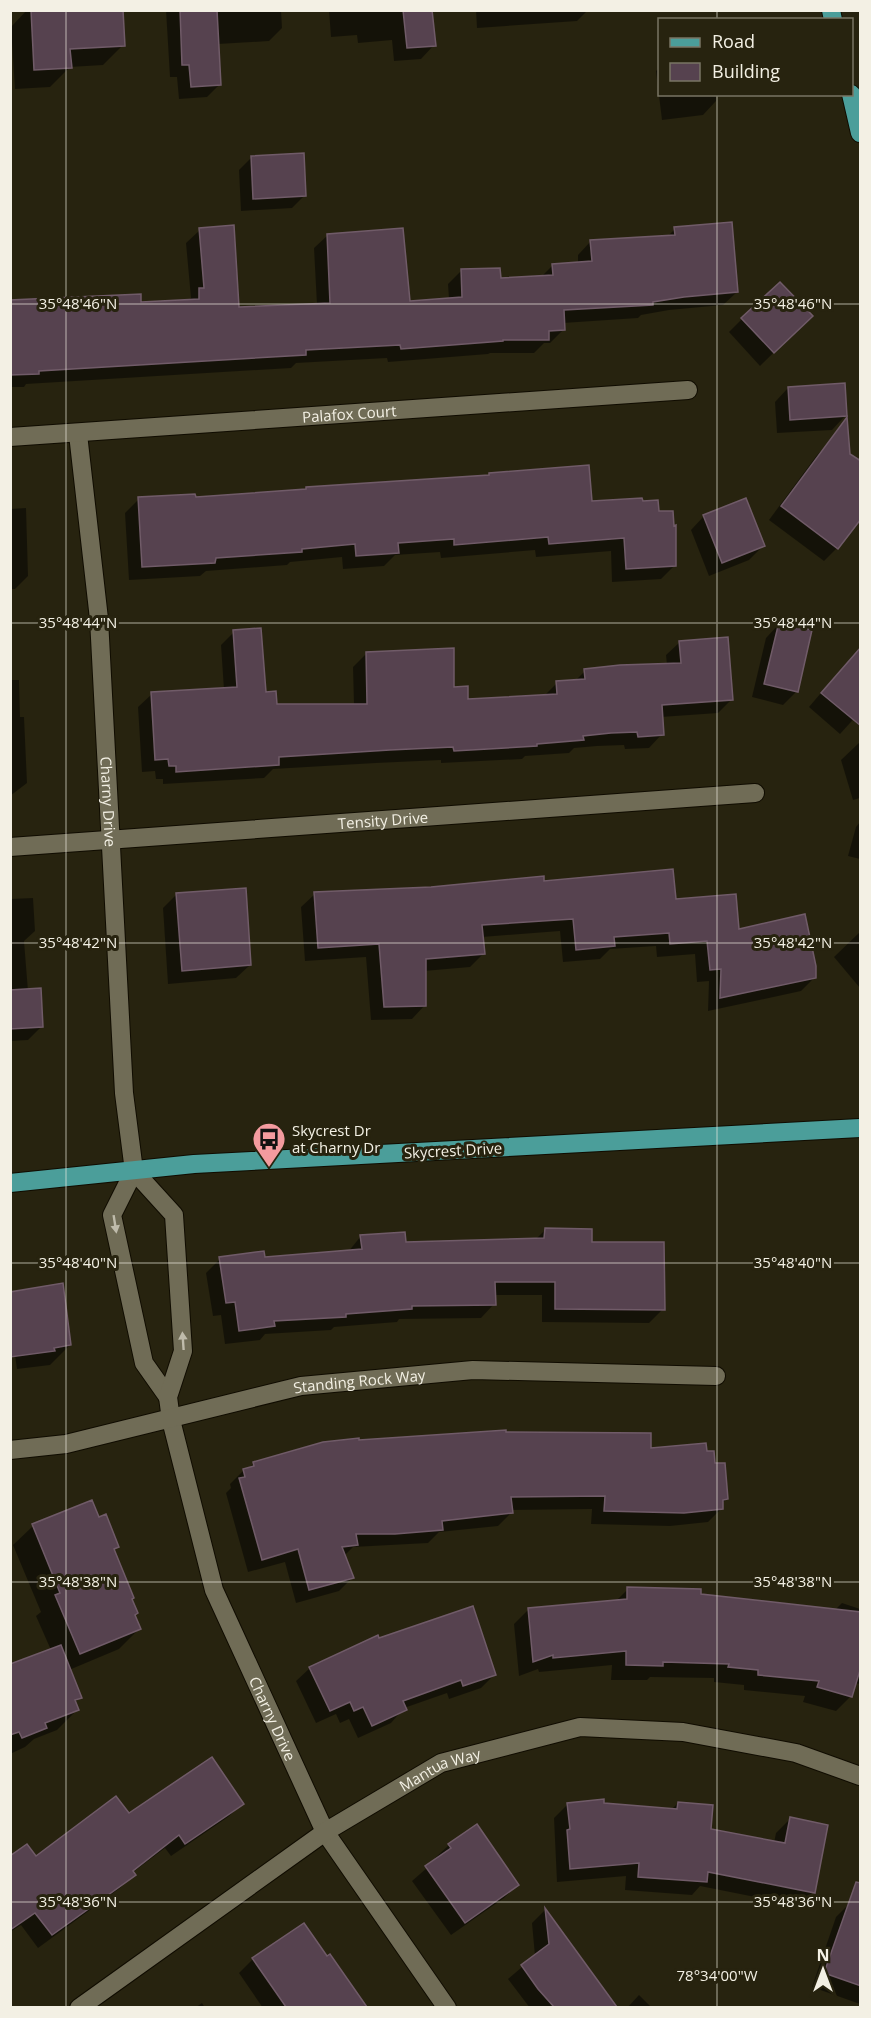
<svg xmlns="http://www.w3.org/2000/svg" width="871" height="2018" viewBox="0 0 871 2018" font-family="'Open Sans',sans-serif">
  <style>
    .shadow { fill: #0007 }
    .building { fill: #56424f; stroke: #705b68; stroke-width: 1.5 }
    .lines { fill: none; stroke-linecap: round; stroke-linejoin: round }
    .minor-casing { stroke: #100c00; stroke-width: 20 }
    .major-casing { stroke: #100c00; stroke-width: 20 }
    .minor { stroke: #706c56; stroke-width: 18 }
    .major { stroke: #4b9e9a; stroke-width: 18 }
    .oneway { fill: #bfbbab }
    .ticks { fill: none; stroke: #f3f0e4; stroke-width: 1.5; stroke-opacity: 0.45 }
    .labels { text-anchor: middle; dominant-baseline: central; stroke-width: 6; stroke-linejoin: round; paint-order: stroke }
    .street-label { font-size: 15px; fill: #f3f0e4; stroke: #27230f }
    .poi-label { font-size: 15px; fill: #f3f0e4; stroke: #27230f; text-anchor: start }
    .ticks-label { font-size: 15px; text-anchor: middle; fill: #f3f0e4; stroke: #27230f; stroke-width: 6; stroke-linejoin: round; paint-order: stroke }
  </style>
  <rect width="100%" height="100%" fill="#27230f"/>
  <!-- shadow -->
  <g class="shadow">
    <path d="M27 10H121L123 45 103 65 70 67 50 87 15 89 11 27Z"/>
    <path d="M166 10H281L282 28 269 41 218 44 220 84 207 97 179 99 177 77H170Z"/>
    <path d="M329 10H431L434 45 421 59 394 61 392 40 358 43 357 35 331 37Z"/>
    <path d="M476 10H588L577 21 477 28Z"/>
    <path d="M660 67V94H716V101L703 115 662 120 656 71Z"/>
    <path d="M251 158 305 195 292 208 241 211 239 170Z"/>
    <path d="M675 229 737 292 723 305 669 310 641 315 638 318 563 323 564 329 550 343H544L534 353H490L488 354 388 362 387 358 296 363 291 368 26 384 24 387H10V303L140 304 188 301 191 298 186 243 200 230 237 309 317 305 314 248 328 235 408 302 449 299 448 284 462 270 499 280 541 277 553 265 578 264V255L591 241 667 237Z"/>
    <path d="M811 316 760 366 729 332 742 319Z"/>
    <path d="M788 388 845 416 832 430 777 433 775 402Z"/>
    <path d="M830 442 837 548 824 561 769 520 817 455Z"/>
    <path d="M307 488 590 502 658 513 675 565 661 579 612 582 611 551 536 557 535 550 441 558 440 552 395 555 384 566 343 569 342 557 290 562 287 565 206 571 200 576 129 580 125 513 139 499 194 498 304 491Z"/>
    <path d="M26 508 28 576 15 589H10V509Z"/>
    <path d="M704 516 763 546 749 560 709 576 691 530Z"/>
    <path d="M779 624 810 631 796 692 783 705 752 697 766 638Z"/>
    <path d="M234 632 264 693 275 705H354L353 667 367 653 453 688 467 701 544 696 557 683 574 682 585 671 667 665 666 655 680 642 731 700 718 713 661 717 662 734 649 748 625 749 624 745 597 746 574 748 569 753 525 756 522 759 441 763V760L376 763 273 769 264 778 163 784V779H156L155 771 142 772 138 707 152 694 224 690 221 645Z"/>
    <path d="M860 647V712L840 734 809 707Z"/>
    <path d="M10 680H19L20 717H24L27 783 10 796Z"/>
    <path d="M860 742V798L853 800 841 760Z"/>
    <path d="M860 822V859L848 856 856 827Z"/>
    <path d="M543 882 674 901 737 931 814 978 801 991 708 1011 709 981 697 982 695 954 657 957 656 946 610 949 600 959 563 962 560 931 482 937 483 954 470 967 424 971 425 1005 412 1019 371 1020 366 957 305 961 301 907 315 894Z"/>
    <path d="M176 895 250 965 236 978 168 984 163 908Z"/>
    <path d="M33 898 35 931 24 941 28 991 42 1026 28 1040 10 1041V899Z"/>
    <path d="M860 932V988L834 957Z"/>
    <path d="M545 1230 591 1244 663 1309 649 1323 542 1322V1295H494V1304L481 1318 399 1319 397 1322 334 1327 331 1330 265 1334 260 1340 225 1344 221 1315 213 1316 206 1273 220 1259H264L348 1252 361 1236 405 1243 535 1240Z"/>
    <path d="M10 1321 70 1345 50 1365 17 1369Z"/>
    <path d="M504 1433 650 1449 706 1453 714 1465 727 1499 721 1504 722 1508 708 1522 670 1526 591 1524 592 1509 511 1510V1513L498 1526 439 1532 428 1543 353 1547 344 1556 353 1577 339 1591 296 1603 285 1562 248 1572 226 1493 231 1488 230 1484 244 1470 248 1469 253 1464 323 1444Z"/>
    <path d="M99 1519 117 1547 113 1551 139 1629 119 1649 69 1670 80 1698 74 1703 77 1710 57 1730 34 1739 25 1747 10 1754V1666L51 1650 36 1616 41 1612 13 1545 33 1526Z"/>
    <path d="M628 1589 834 1611 842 1603 860 1609V1684L855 1683 851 1696 836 1711 803 1702 805 1696 744 1690V1685L714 1682V1678L650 1677 647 1680H611L612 1665 539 1672 538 1669 519 1676 514 1624 529 1609 615 1602Z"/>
    <path d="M378 1640 495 1674 481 1688 449 1699 447 1693 404 1708 391 1723 358 1738 349 1719 340 1723 336 1714 316 1723 296 1681 310 1668Z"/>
    <path d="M678 1803 709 1830 774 1843 776 1833 790 1819 813 1892 800 1906 700 1886 692 1895 625 1890 626 1876 557 1882 554 1818 568 1804H603L671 1810Z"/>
    <path d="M242 1804 228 1817 171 1856 165 1848 132 1873 134 1875 120 1888 38 1948 21 1925 10 1932V1858H36L128 1815Z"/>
    <path d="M449 1845 517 1885 504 1898 451 1935 412 1881 436 1860 435 1858Z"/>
    <path d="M850 1903 860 1907V2004L812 1987 836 1917Z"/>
    <path d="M545 1910 615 2008H530L508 1979 535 1956 532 1923Z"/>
    <path d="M303 1925 327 1958 330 1956 365 2008H263L239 1973 253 1959Z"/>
    <path d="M639 1995 652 2008H627Z"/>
    <path d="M202 2003 205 2008H195Z"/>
  </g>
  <!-- building -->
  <g class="building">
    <path d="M31 10H123L125 46 70 49 72 68 34 70Z"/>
    <path d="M180 10H217L221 85 191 87 189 65H182Z"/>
    <path d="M403 10H432L436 46 407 48Z"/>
    <path d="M304 153 306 196 253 199 251 156Z"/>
    <path d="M732 222 738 292 684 297 653 302V305L564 310 565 330 549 331V340H503V341L401 349 400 345 306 350V355L39 371V374L10 375V300L141 294V302L199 299V288H204L199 228 234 225 239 307 330 303 327 234 403 228 410 301 462 297 461 269 500 268 501 278 553 275 552 264 592 261 590 240 675 235 674 227Z"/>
    <path d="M780 282 813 316 774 353 741 318Z"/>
    <path d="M845 383 847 416 790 420 788 387Z"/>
    <path d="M847 417 850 454 861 461V519L838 549 781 506Z"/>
    <path d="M589 465 592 501 642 498 643 501 658 500 659 511H673L674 526 676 525V566L626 569 624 538 549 544 548 537 454 545V539L398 543 399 553 356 556 355 544 302 549V552L216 558 215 563 142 567 138 497 195 494 196 497 306 489V487L489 475V473Z"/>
    <path d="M746 498 765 546 722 563 703 515Z"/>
    <path d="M779 622 812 630 798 692 764 684Z"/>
    <path d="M261 628 266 692 276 691 277 704H367L366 652 454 648V687L468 686V699L557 694 556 681 585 679 584 669 620 665 681 663 679 641 728 637 733 700 662 705 664 735 638 737 637 732 611 733 583 736 584 740 537 744V746L454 751 453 747 390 750 279 757V765L176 772V766H169L168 759 155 760 151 692 237 687 233 630Z"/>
    <path d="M861 647V726L821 693Z"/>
    <path d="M673 869 676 899 736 894 739 929 805 914 816 966V978L720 998 721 969 710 970 707 941 670 944 669 933 614 937 615 946 576 950 573 919 482 925 485 954 426 959V1006L384 1007 379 944 318 948 314 892 431 887 544 876V881Z"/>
    <path d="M246 888 251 965 182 971 176 893Z"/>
    <path d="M41 988 43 1027 10 1029V990Z"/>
    <path d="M545 1228 592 1229V1242H664L665 1310 555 1309V1282H495L496 1305 412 1306V1309L346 1314V1317L274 1321 275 1326 239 1331 235 1302 226 1303 219 1257 264 1251 265 1257 362 1249 360 1235 405 1232 406 1242 544 1238Z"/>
    <path d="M63 1283 71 1345 54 1348 55 1351 10 1357V1292Z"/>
    <path d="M506 1430V1432L651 1433V1448L706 1443 707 1451H714L715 1463H725L728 1499 723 1500V1509L684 1513 604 1511 605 1496 511 1497 513 1513 442 1521 443 1530 395 1534H356L358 1545 342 1547 354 1578 309 1590 298 1549 262 1560 239 1478 245 1477 243 1469 254 1466 253 1462 323 1442 359 1438V1440Z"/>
    <path d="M92 1500 99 1517 106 1514 119 1547 114 1549 134 1598 132 1599 138 1613 135 1615 141 1629 80 1654 55 1595 60 1593 32 1524Z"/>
    <path d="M627 1587 701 1589V1594L861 1612V1667L852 1697 817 1687 819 1681 758 1675V1670L728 1667 729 1664 663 1662V1666L626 1665V1651L553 1658V1655L533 1662 528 1608 627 1599Z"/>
    <path d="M473 1606 496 1675 463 1686 461 1680 403 1701 407 1710 372 1726 363 1707 354 1711 350 1702 330 1711 309 1667 378 1635 379 1638Z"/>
    <path d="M61 1645 82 1698 75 1700 79 1710 45 1723 47 1728 22 1738 19 1732 10 1735V1664Z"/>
    <path d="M212 1757 244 1804 185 1844 179 1835 133 1871 136 1875 52 1935 35 1913 10 1930V1856L27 1844 36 1856 116 1796 129 1813Z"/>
    <path d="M604 1799V1803L677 1809 678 1802 713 1805 711 1829 785 1843 790 1817 828 1825 815 1893 708 1872 707 1882 638 1877 639 1863 570 1869 567 1830 570 1829 567 1803Z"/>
    <path d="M477 1824 519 1885 465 1923 425 1866 451 1848 448 1844Z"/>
    <path d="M856 1882 861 1883V1986L824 1973Z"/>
    <path d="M545 1908 617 2007H554L538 1989 521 1965 549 1944Z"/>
    <path d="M304 1923 327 1956 330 1954 367 2007H286L252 1958Z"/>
  </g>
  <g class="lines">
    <defs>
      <g id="minor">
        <path id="s1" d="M78 434 99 619 124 1093 134 1171 112 1215 144 1363 168 1397"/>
        <path id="s2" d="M10 437 688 390"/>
        <path id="s3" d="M10 847 755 793"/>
        <path id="s4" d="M134 1171 174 1215 183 1351 168 1397 171 1420 214 1590 325 1832 447 2008"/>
        <path id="s5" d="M10 1450 66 1444 301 1386 473 1370 716 1376"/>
        <path id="s6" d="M79 2008 325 1832 441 1763 580 1727 683 1732 796 1753 860 1776"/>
      </g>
      <g id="major">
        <path d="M831 10 833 20"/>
        <path d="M851 94 860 133"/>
        <path d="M10 1183 194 1164 860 1128"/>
      </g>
    </defs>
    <!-- minor casing -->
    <use href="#minor" class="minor-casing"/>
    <!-- major casing -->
    <use href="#major" class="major-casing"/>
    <!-- minor -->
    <use href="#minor" class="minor"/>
    <!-- major -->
    <use href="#major" class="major"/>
  </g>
  <!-- one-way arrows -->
  <defs><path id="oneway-solid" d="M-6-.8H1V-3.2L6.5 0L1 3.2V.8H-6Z" transform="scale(1.5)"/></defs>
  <g class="oneway">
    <use href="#oneway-solid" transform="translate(115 1224) rotate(81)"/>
    <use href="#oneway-solid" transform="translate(183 1341) rotate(-94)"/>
  </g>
  <!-- ticks -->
  <path class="ticks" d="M66 10V2008M717 10V20M717 94V2008M10 304H860M10 623H860M10 943H860M10 1263H860M10 1582H860M10 1902H860"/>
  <!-- icons -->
  <defs>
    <symbol id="bus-pin" viewBox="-11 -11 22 30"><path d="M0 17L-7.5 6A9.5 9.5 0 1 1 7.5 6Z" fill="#f49b9f" stroke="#27230f"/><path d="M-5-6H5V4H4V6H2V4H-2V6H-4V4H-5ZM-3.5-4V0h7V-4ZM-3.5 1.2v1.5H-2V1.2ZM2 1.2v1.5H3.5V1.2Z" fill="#111"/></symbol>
  </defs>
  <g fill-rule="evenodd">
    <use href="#bus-pin" x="250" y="1120" width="38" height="52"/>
  </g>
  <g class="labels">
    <!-- street labels -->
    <g class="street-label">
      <text stroke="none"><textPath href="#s2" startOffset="340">Palafox Court</textPath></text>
      <text stroke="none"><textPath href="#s1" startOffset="369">Charny Drive</textPath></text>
      <text stroke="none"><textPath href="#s3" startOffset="374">Tensity Drive</textPath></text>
      <text transform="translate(453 1150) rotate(-3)">Skycrest Drive</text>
      <text stroke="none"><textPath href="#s5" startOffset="357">Standing Rock Way</textPath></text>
      <text stroke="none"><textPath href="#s4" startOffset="584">Charny Drive</textPath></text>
      <text stroke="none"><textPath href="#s6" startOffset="434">Mantua Way</textPath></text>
    </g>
    <!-- poi labels -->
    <g class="poi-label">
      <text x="292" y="1130">Skycrest Dr<tspan x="292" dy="17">at Charny Dr</tspan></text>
    </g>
  </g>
  <g class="ticks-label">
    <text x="78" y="309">35°48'46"N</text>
    <text x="793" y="309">35°48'46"N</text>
    <text x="78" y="628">35°48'44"N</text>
    <text x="793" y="628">35°48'44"N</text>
    <text x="78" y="948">35°48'42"N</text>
    <text x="793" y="948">35°48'42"N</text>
    <text x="78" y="1268">35°48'40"N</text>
    <text x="793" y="1268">35°48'40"N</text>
    <text x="78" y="1587">35°48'38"N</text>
    <text x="793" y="1587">35°48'38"N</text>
    <text x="78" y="1907">35°48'36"N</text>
    <text x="793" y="1907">35°48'36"N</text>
    <text x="717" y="1981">78°34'00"W</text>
  </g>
  <!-- border -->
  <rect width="871" height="2018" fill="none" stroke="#f3f0e4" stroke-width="24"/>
  <!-- legend -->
  <rect x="658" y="18" width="195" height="78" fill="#27230f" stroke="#797564" stroke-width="1.5"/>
  <rect x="670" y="38" width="30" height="9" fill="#4b9e9a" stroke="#797564" stroke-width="1.5"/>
  <text x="712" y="48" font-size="18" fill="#f3f0e4">Road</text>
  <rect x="670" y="63" width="30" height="18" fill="#56424f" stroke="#797564" stroke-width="1.5"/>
  <text x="712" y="78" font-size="18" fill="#f3f0e4">Building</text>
  <!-- north arrow -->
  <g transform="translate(823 1970)" stroke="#27230f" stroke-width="4.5" paint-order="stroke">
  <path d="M0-4.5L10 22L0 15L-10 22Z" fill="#f3f0e4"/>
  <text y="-9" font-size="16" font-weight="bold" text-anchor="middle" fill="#f3f0e4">N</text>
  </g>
</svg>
